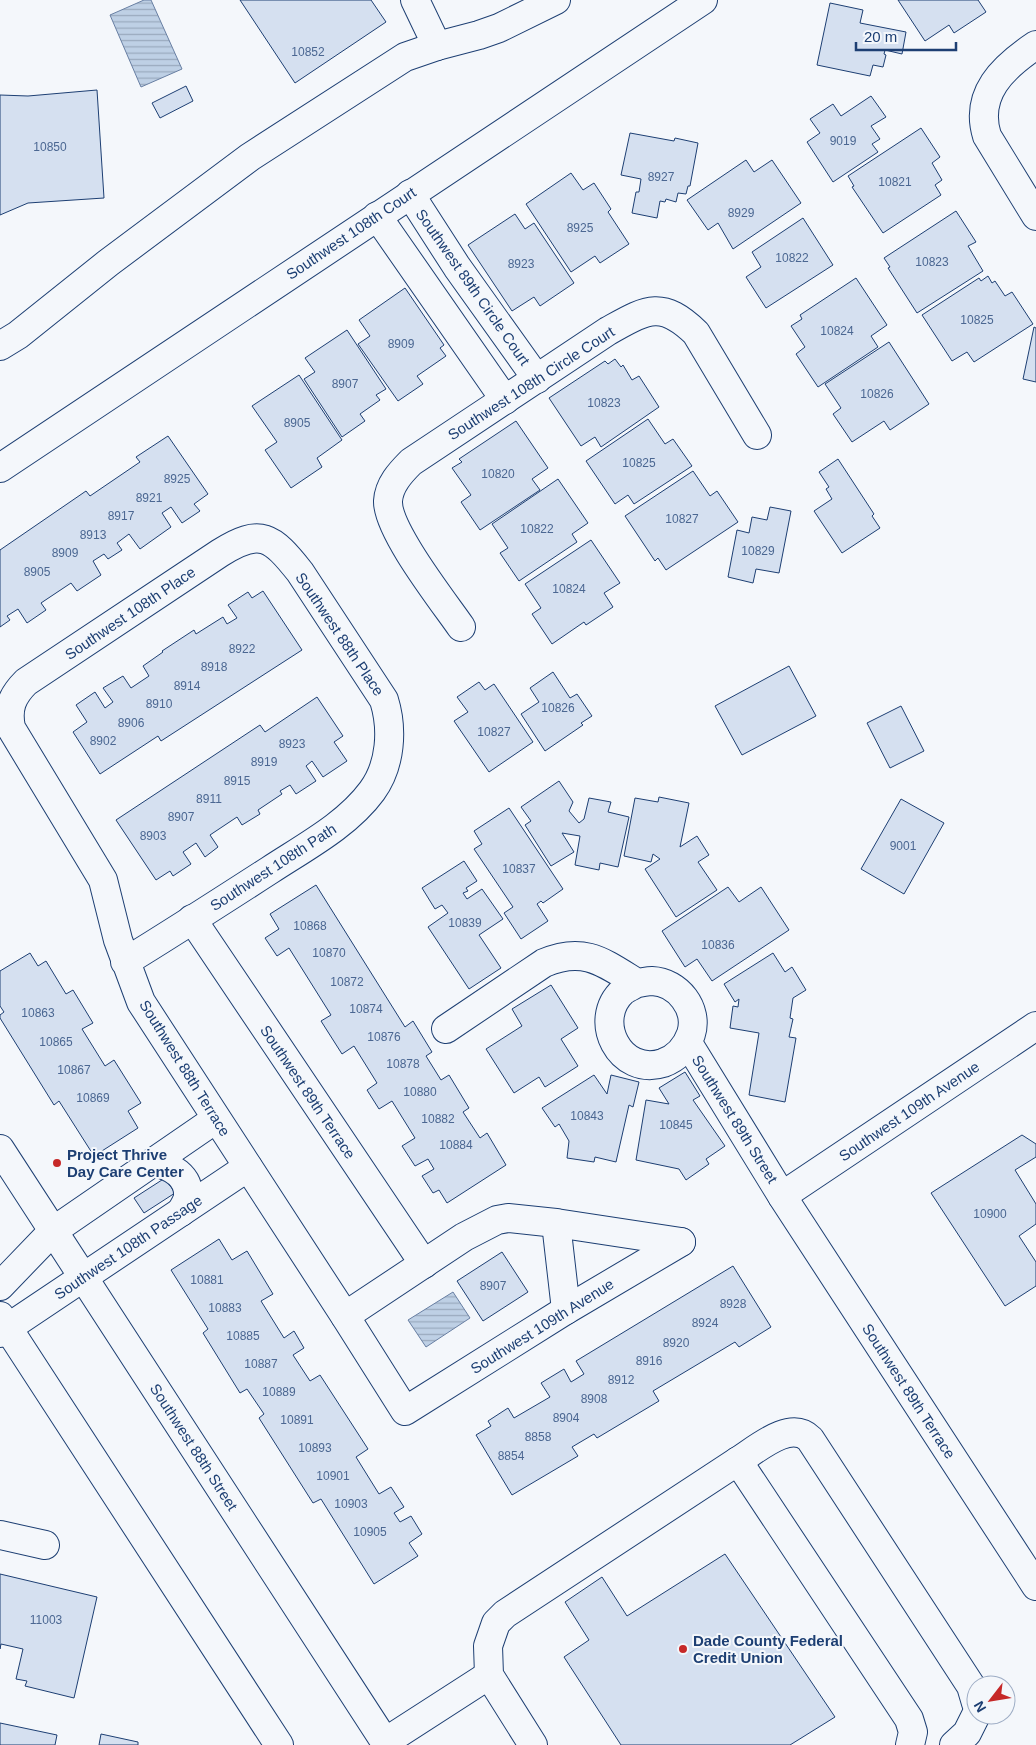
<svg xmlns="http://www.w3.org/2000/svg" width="1036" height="1745" viewBox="0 0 1036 1745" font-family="Helvetica,sans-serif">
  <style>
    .water { fill: url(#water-rules); stroke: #687fa3 }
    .building { fill: #d5e0f0; stroke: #1d3f73 }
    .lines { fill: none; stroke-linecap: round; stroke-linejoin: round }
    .minor-casing { stroke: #1d3f73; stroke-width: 30 }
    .major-casing { stroke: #1d3f73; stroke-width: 30 }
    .minor { stroke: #f4f7fb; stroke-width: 28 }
    .major { stroke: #f4f7fb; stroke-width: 28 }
    .poi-dot { fill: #c62828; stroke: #f4f7fb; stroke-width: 2 }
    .labels { text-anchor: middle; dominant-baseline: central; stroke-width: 4; stroke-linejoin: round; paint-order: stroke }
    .number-label { font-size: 12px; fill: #4b6792 }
    .street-label { font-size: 15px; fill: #1d3f73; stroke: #f4f7fb }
    .poi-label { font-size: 15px; font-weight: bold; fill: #1d3f73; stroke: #f4f7fb; text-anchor: start }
  </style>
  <defs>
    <pattern id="water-rules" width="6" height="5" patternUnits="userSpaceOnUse" patternTransform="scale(1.25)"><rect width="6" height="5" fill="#bed0e5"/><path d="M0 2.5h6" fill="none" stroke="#9aaabe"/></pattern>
  </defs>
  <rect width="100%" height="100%" fill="#f4f7fb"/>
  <!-- water -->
  <g class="water">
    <path d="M144 0H151L182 69 141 87 110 15Z"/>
    <path d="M453 1292 470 1318 426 1347 408 1320Z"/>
  </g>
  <!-- building -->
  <g class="building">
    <path d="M240 0H371L386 22 295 83Z"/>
    <path d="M898 0H978L986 12 954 33 949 25 925 41Z"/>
    <path d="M830 3 863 10 860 23 906 32 902 54 885 50 884 54 886 55 883 67 873 65 870 76 817 65Z"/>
    <path d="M186 86 193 101 160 118 152 103Z"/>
    <path d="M97 90 104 198 28 203 0 215V95L28 96Z"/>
    <path d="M871 96 886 117 871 126 880 139 872 144 878 152 833 182 807 142 820 133 810 119 833 104 841 116Z"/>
    <path d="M921 128 940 157 932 163 942 180 935 185 941 195 883 233 852 187 854 186 848 176Z"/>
    <path d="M630 133 674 141 675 138 698 143 690 186H688L686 194 678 193 676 202 666 199 665 202 660 201 657 218 632 213 636 192H639L641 179 621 175Z"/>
    <path d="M746 160 754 172 772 160 801 203 733 249 718 223 708 230 687 200Z"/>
    <path d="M571 173 583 190 594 183 611 209 608 212 629 244 600 263 595 256 571 272 526 204Z"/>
    <path d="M956 211 976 242 968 246 983 271 917 313 888 268 890 267 884 258Z"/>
    <path d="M515 214 525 229 534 223 574 283 540 306 534 297 512 311 468 245Z"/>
    <path d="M803 218 833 265 766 308 746 277 761 267 752 252Z"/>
    <path d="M988 276 992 283 995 281 1005 296 1012 292 1033 324 974 362 967 352 952 361 922 315 979 278 981 281Z"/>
    <path d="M856 278 887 325 871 336 878 347 818 387 796 354 805 347 791 326 802 319 800 315Z"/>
    <path d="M405 288 444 345 440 348 446 356 417 376 423 384 398 401 358 344 370 336 359 320Z"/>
    <path d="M1034 327 1036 328V382L1023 379Z"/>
    <path d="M347 330 386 389 376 395 380 400 360 414 365 421 342 437 304 379 315 372 305 358Z"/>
    <path d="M889 342 929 404 890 430 884 421 852 442 833 414 841 408 825 384Z"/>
    <path d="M615 359 621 367 623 365 632 380 639 376 659 407 601 447 595 437 581 446 549 398 605 361 608 364Z"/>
    <path d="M299 375 342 440 317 458 322 467 291 488 265 450 277 442 252 406Z"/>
    <path d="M648 419 665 444 673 439 692 466 634 504 628 495 615 504 586 461Z"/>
    <path d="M516 421 548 468 532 479 540 490 480 530 461 502 471 495 452 468 462 462 459 459Z"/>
    <path d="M168 436 208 494 194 504 200 511 182 523 171 507 162 513 171 527 140 549 129 534 117 543 122 550 108 559 104 554 93 561 101 575 77 591 71 583 41 603 46 610 27 623 18 609 7 616 10 620 0 627V550L86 491 90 496 140 462 136 457Z"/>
    <path d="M838 459 874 514 872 516 880 528 842 553 814 511 832 499 826 489 829 487 819 472Z"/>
    <path d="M693 471 710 496 717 491 738 522 666 570 658 558 655 561 625 516Z"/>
    <path d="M558 479 588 523 572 534 577 542 519 581 500 553 508 548 492 524Z"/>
    <path d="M770 507 791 511 779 573 756 569 753 583 728 577 737 530 749 533 752 517 767 520Z"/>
    <path d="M591 540 620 583 604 593 613 607 586 625 584 622 552 644 532 614 541 608 525 584Z"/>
    <path d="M263 591 302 650 161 741 158 736 100 774 73 732 87 722 76 705 95 692 105 708 113 702 103 688 123 676 131 688 149 676 143 666 163 652 162 651 194 630 196 634 223 617 227 624 237 618 228 605 248 592 252 598Z"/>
    <path d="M789 666 816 716 742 755 715 706Z"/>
    <path d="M553 672 570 698 577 694 592 716 581 723 583 725 545 751 521 714 539 702 530 688Z"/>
    <path d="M479 682 485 690 494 684 533 742 489 772 454 721 468 712 457 697Z"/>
    <path d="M317 697 343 736 334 742 347 761 323 777 312 761 306 766 316 781 296 794 290 785 280 791 282 794 258 810 260 814 242 825 237 817 210 835 218 847 205 857 196 843 183 852 191 864 173 876 170 871 156 880 116 820 260 725 265 732Z"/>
    <path d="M901 706 924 751 890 768 867 723Z"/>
    <path d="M559 781 573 802 569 811 579 823 584 819 589 798 611 802 608 812 629 817 618 867 600 863 599 870 575 865 580 836 562 833 574 852 551 866 525 825 531 821 521 807Z"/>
    <path d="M659 797 689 803 680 847 697 836 709 855 698 862 717 890 676 917 645 869 660 859 653 854 651 862 624 856 635 798 658 802Z"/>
    <path d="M901 799 944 823 904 894 861 869Z"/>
    <path d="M509 808 563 889 543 903 541 901 537 904 548 921 521 939 504 913 513 907 474 849 482 844 474 831Z"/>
    <path d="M464 861 477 881 466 888 468 891 463 893 467 899 482 889 503 919 479 935 501 968 469 989 428 927 448 913 442 905 435 909 422 888Z"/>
    <path d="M316 885 405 1027 413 1021 432 1052 426 1056 441 1080 449 1075 469 1108 463 1112 480 1138 487 1133 506 1165 447 1203 439 1190 433 1193 422 1176 434 1169 428 1159 415 1166 402 1146 415 1138 392 1101 379 1109 367 1090 377 1083 354 1046 342 1054 321 1021 331 1015 289 948 277 956 265 938 279 929 270 914Z"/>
    <path d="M728 887 739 902 761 887 789 930 712 981 697 959 685 967 662 931Z"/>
    <path d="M30 953 38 966 46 961 66 994 73 990 93 1023 82 1029 105 1066 114 1060 141 1103 128 1111 138 1128 94 1156 59 1101 54 1105 0 1018V1015L4 1012 0 1006V971Z"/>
    <path d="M773 953 785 972 792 967 806 990 793 998 790 1018 793 1019 789 1037 796 1038 785 1102 749 1095 759 1033 730 1028 733 1006 738 1007 739 999 735 1002 724 984Z"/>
    <path d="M551 985 578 1028 561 1039 578 1066 545 1087 539 1077 514 1093 486 1049 522 1026 512 1009Z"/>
    <path d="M685 1072 700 1096 693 1100 725 1146 706 1159 709 1164 686 1180 679 1169 636 1160 646 1100 669 1104 659 1088Z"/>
    <path d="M594 1075 607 1094 611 1075 639 1082 633 1107 629 1105 616 1162 595 1157 594 1162 567 1158 569 1141 559 1124 555 1127 542 1108Z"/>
    <path d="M1022 1135 1036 1144V1157L1015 1170 1036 1204V1224L1019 1236 1036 1262V1286L1005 1306 931 1193Z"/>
    <path d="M165 1178 175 1193 144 1213 134 1198Z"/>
    <path d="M219 1239 232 1260 247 1251 273 1294 261 1301 284 1338 294 1331 304 1348 293 1355 310 1381 320 1375 368 1449 356 1457 379 1494 391 1487 404 1507 394 1513 400 1522 411 1516 422 1534 409 1543 418 1556 374 1584 321 1499 313 1503 259 1418 264 1414 247 1389 240 1393 203 1333 208 1329 171 1270Z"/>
    <path d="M502 1252 528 1292 483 1321 457 1281Z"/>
    <path d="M733 1266 771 1327 739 1347 735 1342 653 1391 659 1401 597 1438 594 1434 572 1447 578 1456 512 1495 476 1435 491 1426 488 1421 508 1408 514 1418 550 1397 541 1383 564 1369 571 1382 584 1374 576 1361Z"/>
    <path d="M725 1554 835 1717 790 1745H621L564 1657 589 1640 565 1602 602 1577 627 1616Z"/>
    <path d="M0 1574 97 1597 74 1698 25 1686 27 1681 16 1679 23 1649 1 1644 0 1649Z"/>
    <path d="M0 1723 57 1735 55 1745H0Z"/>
    <path d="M101 1734 138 1742V1745H99Z"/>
  </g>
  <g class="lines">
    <defs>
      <g id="minor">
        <path d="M415 0 437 46"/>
        <path d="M1036 45C1003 67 974 94 987 136L1036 216"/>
        <path d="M410 194 457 267 537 379"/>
        <path d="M377 216 505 400"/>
        <path d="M0 346 18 335 108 263 250 157 405 57 437 46 479 35 499 28 556 0"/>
        <path d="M0 468 703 0"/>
        <path d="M461 627C443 601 387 530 388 501 389 485 400 473 411 462L608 331C646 310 661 299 696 333L757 435"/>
        <path d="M192 919 424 1264"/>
        <path d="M125 962C174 932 222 901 270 870 305 847 347 825 372 791 391 765 393 729 384 700L300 572C272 537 261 527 220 553L26 682C12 696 7 708 11 728L103 880 118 940 141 1002 345 1316 405 1411 566 1310 681 1242"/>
        <path d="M446 1029 544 963C584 946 603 962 637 983 641 983 647 981 652 981 678 982 699 1009 691 1034 686 1048 677 1058 663 1063 620 1077 591 1020 623 991 627 988 632 986 637 983"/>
        <path d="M688 1043 782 1196 1036 1586"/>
        <path d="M154 1162C170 1166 190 1176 188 1197 187 1202 183 1208 181 1212"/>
        <path d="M782 1196 1036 1026"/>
        <path d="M556 1223 566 1310"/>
        <path d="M0 1286 53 1231 216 1119"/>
        <path d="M345 1316 464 1237 497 1220 508 1218 556 1223 681 1242"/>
        <path d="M0 1333 248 1167"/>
        <path d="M738 1461 909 1719 913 1732 910 1745"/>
        <path d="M0 1535 45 1545"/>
        <path d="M385 1742 489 1675"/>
        <path d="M533 1745 489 1675 488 1646 496 1623 505 1614 738 1461C756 1450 790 1419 810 1439L971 1686 976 1703"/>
        <path d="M954 1745 967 1733 976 1715"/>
      </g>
      <g id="major">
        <path d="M0 1149 387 1745"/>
        <path d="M0 1316 279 1745"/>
      </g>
    </defs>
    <!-- minor casing -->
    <use href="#minor" class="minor-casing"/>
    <!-- major casing -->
    <use href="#major" class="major-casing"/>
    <!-- minor -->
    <use href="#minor" class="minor"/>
    <!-- major -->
    <use href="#major" class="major"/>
  </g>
  <!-- markers -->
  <g class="poi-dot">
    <circle cx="57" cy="1163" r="5"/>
    <circle cx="683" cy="1649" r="5"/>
  </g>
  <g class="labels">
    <!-- number labels -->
    <g class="number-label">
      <text x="308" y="52">10852</text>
      <text x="843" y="141">9019</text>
      <text x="50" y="147">10850</text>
      <text x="661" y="177">8927</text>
      <text x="895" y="182">10821</text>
      <text x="741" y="213">8929</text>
      <text x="580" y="228">8925</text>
      <text x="792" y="258">10822</text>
      <text x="932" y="262">10823</text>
      <text x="521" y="264">8923</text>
      <text x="977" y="320">10825</text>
      <text x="837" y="331">10824</text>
      <text x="401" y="344">8909</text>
      <text x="345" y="384">8907</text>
      <text x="877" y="394">10826</text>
      <text x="604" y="403">10823</text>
      <text x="297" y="423">8905</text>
      <text x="639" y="463">10825</text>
      <text x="498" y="474">10820</text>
      <text x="177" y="479">8925</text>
      <text x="149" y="498">8921</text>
      <text x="121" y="516">8917</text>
      <text x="682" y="519">10827</text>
      <text x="537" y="529">10822</text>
      <text x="93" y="535">8913</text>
      <text x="758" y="551">10829</text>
      <text x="65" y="553">8909</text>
      <text x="37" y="572">8905</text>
      <text x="569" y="589">10824</text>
      <text x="242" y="649">8922</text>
      <text x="214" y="667">8918</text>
      <text x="187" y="686">8914</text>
      <text x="159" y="704">8910</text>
      <text x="558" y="708">10826</text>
      <text x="131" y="723">8906</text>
      <text x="494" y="732">10827</text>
      <text x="103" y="741">8902</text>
      <text x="292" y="744">8923</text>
      <text x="264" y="762">8919</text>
      <text x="237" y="781">8915</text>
      <text x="209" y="799">8911</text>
      <text x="181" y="817">8907</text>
      <text x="153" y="836">8903</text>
      <text x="903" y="846">9001</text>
      <text x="519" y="869">10837</text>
      <text x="465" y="923">10839</text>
      <text x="310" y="926">10868</text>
      <text x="718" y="945">10836</text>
      <text x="329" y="953">10870</text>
      <text x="347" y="982">10872</text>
      <text x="366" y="1009">10874</text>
      <text x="38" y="1013">10863</text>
      <text x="384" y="1037">10876</text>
      <text x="56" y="1042">10865</text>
      <text x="403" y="1064">10878</text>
      <text x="74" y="1070">10867</text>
      <text x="420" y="1092">10880</text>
      <text x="93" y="1098">10869</text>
      <text x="587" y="1116">10843</text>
      <text x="438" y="1119">10882</text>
      <text x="676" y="1125">10845</text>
      <text x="456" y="1145">10884</text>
      <text x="990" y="1214">10900</text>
      <text x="207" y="1280">10881</text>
      <text x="493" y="1286">8907</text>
      <text x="733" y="1304">8928</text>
      <text x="225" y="1308">10883</text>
      <text x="705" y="1323">8924</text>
      <text x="243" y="1336">10885</text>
      <text x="676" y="1343">8920</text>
      <text x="649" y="1361">8916</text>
      <text x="261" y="1364">10887</text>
      <text x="621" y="1380">8912</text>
      <text x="279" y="1392">10889</text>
      <text x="594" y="1399">8908</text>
      <text x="566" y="1418">8904</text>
      <text x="297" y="1420">10891</text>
      <text x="538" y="1437">8858</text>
      <text x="315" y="1448">10893</text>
      <text x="511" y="1456">8854</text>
      <text x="333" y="1476">10901</text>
      <text x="351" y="1504">10903</text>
      <text x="370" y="1532">10905</text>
      <text x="46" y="1620">11003</text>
    </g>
    <!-- street labels -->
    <g class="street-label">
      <text transform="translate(351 233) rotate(-34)">Southwest 108th Court</text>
      <text transform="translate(473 287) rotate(55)">Southwest 89th Circle Court</text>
      <text transform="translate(531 383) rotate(-33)">Southwest 108th Circle Court</text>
      <text transform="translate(130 613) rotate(-34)">Southwest 108th Place</text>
      <text transform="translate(340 634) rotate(56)">Southwest 88th Place</text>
      <text transform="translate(273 867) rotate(-33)">Southwest 108th Path</text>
      <text transform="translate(185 1068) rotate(58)">Southwest 88th Terrace</text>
      <text transform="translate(308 1092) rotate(56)">Southwest 89th Terrace</text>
      <text transform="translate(909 1111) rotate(-34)">Southwest 109th Avenue</text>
      <text transform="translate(735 1119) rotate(58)">Southwest 89th Street</text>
      <text transform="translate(128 1247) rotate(-34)">Southwest 108th Passage</text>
      <text transform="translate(542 1326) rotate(-32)">Southwest 109th Avenue</text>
      <text transform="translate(909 1391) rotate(57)">Southwest 89th Terrace</text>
      <text transform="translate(194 1447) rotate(57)">Southwest 88th Street</text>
    </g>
    <!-- poi labels -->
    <g class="poi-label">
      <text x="67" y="1154">Project Thrive<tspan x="67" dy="17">Day Care Center</tspan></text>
      <text x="693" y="1640">Dade County Federal<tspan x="693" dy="17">Credit Union</tspan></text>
    </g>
  </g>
  <!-- north arrow -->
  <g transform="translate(991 1700) rotate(239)"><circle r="24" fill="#f4f7fb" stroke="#9eadc5"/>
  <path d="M0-4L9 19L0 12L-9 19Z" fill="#c62828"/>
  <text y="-8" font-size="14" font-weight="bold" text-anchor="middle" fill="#1d3f73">N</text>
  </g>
  <!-- scale -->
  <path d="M856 42v8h100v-8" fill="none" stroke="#1d3f73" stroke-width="2.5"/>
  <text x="864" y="42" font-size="15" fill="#1d3f73" stroke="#f4f7fb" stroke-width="4" paint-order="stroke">20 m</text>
</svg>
